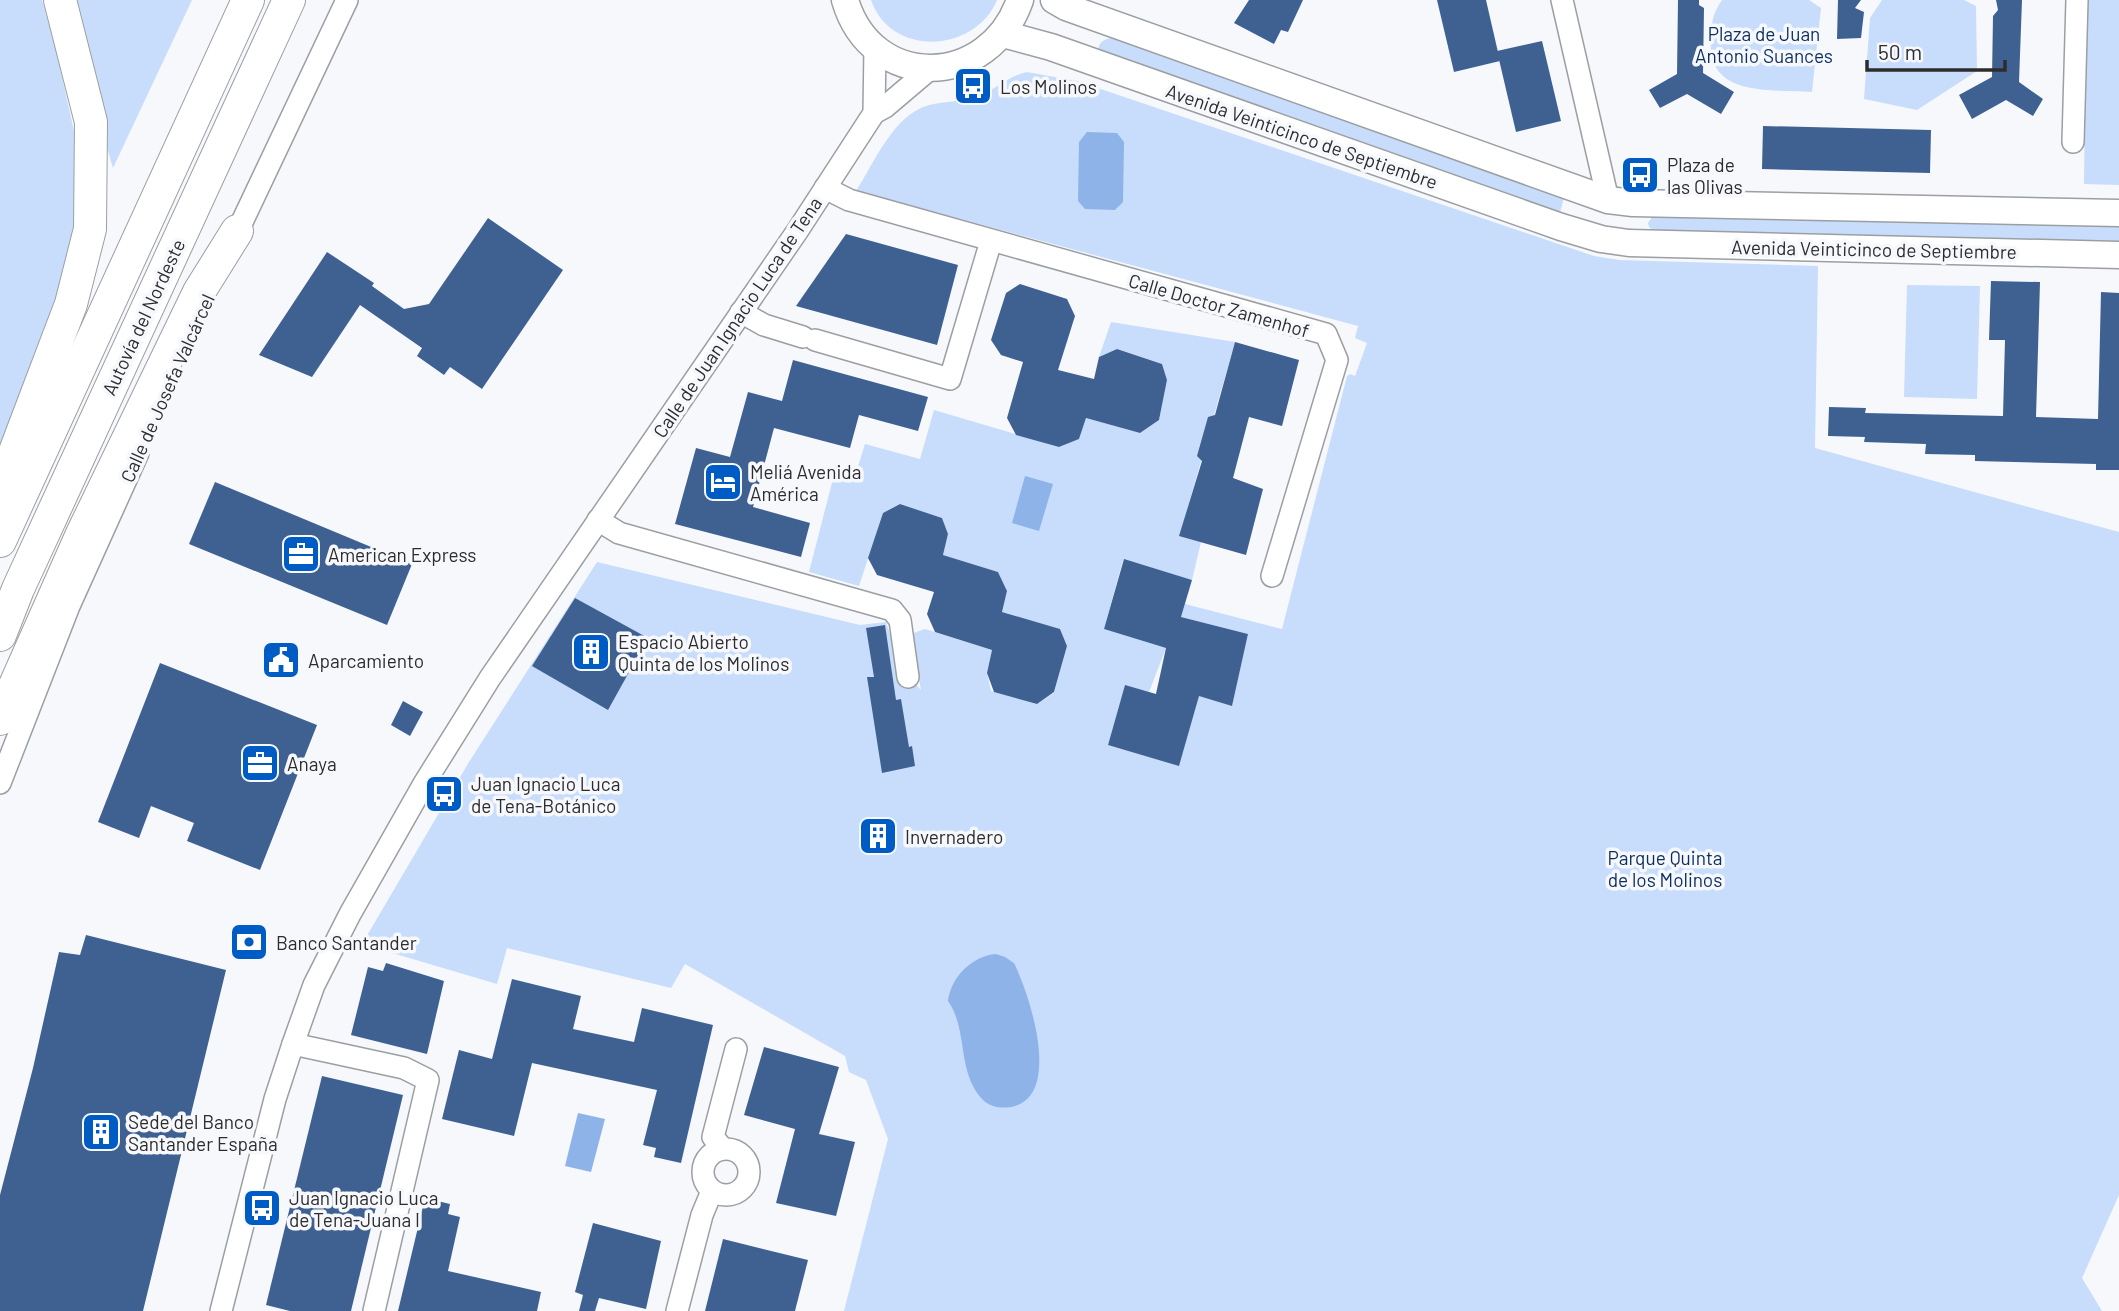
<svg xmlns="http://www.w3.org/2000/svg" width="2119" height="1311" viewBox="0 0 2119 1311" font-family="Barlow,sans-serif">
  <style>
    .green { fill: #c8ddfb }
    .water { fill: #8db3e9 }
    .building { fill: #3f6192 }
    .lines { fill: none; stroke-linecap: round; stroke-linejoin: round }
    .minor-casing { stroke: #9c9fa2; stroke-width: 24 }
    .major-casing { stroke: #9c9fa2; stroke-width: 29 }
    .highway-casing { stroke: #9c9fa2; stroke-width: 34 }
    .minor { stroke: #fff; stroke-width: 21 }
    .major { stroke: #fff; stroke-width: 26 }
    .highway { stroke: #fff; stroke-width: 32 }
    .labels { text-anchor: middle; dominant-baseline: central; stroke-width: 7; stroke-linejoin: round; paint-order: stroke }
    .park-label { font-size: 19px; fill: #0b2e5f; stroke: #f6f8fc }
    .poi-label { font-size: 19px; fill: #2c2c2e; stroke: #f6f8fc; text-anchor: start }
    .street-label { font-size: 19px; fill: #2c2c2e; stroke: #f6f8fc }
  </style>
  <rect width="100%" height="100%" fill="#f6f8fc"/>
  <!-- green -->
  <g class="green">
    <path d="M0 0H42L55 46 80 158 73 260 0 455Z"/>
    <path d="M71 0H192L113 168 101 128Z"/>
    <path d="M871 0H997C975 53 891 58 871 0Z"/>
    <path d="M1722 0H1809L1821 8 1812 92C1773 89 1707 98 1711 41 1712 22 1711 17 1722 0Z"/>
    <path d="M1882 0H1964L1976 6 1977 71 1917 110 1864 99 1870 18Z"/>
    <path d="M2086 0H2119V185L2084 184Z"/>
    <path d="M1111 38 1565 194 1559 216 1098 54C1098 44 1101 40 1111 38Z"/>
    <path d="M1027 72 1077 81 1594 256 1619 260 1818 266 1815 448 2119 532V1195L2082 1278 2102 1311H844L888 1139 866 1080 849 1072 845 1056 685 964 671 988 507 948 497 984 362 944 469 762 597 562 860 625 886 622 901 668 921 690 911 634 925 629 992 650 987 673 991 691 1037 704 1054 693 1067 646 1060 629 1002 612 1007 591 998 572 943 555 948 534 942 518 900 504 883 513 859 586 809 572 835 471 855 476 865 444 920 459 934 410 1059 447 1079 439 1086 418 1140 433 1159 420 1167 380 1162 364 1117 349 1099 357 1111 322 1235 342 1180 535 1201 542 1192 580 1123 560 1104 629 1166 648 1149 692 1125 686 1108 745 1179 765 1196 706 1156 694 1158 684 1232 705 1248 634 1181 617 1185 604 1282 629 1347 376 1350 374 1355 376 1367 343 1355 338 1358 326 856 191C874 163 894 114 929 105 945 101 963 102 978 96 995 90 1008 76 1027 72Z"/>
    <path d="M1654 214 2119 223V244L1656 233 1649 227 1648 223Z"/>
    <path d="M1907 285 1980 286 1977 399 1904 397Z"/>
  </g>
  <!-- water -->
  <g class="water">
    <path d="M1087 132 1117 133 1124 142 1123 202 1115 210 1085 209 1078 201 1079 142Z"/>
    <path d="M1025 476 1053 484 1039 531 1012 523Z"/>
    <path d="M996 954 1005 957 1014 963C1029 993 1062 1092 1015 1106 1005 1109 992 1108 984 1101 956 1074 969 1031 948 1001 951 977 972 956 996 954Z"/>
    <path d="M578 1113 605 1119 591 1172 565 1166Z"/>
  </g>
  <!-- building -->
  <g class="building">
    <path d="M1249 0H1303L1288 32 1281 30 1274 44 1234 23Z"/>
    <path d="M1437 0H1486L1500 61 1454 72Z"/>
    <path d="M1678 0H1699V5L1704 8 1703 73 1734 92 1721 114 1687 94 1660 108 1649 90 1677 74Z"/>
    <path d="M1838 0H1861L1855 8 1864 12 1861 38 1837 39Z"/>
    <path d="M1996 0H2022L2019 82 2043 99 2033 116 2006 100 1972 119 1959 95 1992 77 1993 16 1998 10Z"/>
    <path d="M1542 41 1561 121 1516 132 1497 51Z"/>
    <path d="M1763 126 1931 130 1930 173 1762 169Z"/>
    <path d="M488 218 563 270 482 389 450 367 444 375 417 356 422 348 360 305 312 377 259 355 327 252 374 283 372 286 404 309 429 304Z"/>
    <path d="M846 234 958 265 937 345 796 306Z"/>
    <path d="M1991 281 2040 282 2036 417 2098 419 2101 292 2119 293V470H2096V464L1975 461V455L1925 454 1926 444 1864 442 1865 437 1828 436 1829 407 1866 408 1865 413 2003 416 2005 340H1989Z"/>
    <path d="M1020 284 1067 299 1075 316 1058 370 1094 379 1099 357 1117 349 1162 364 1167 380 1159 420 1140 433 1086 418 1079 439 1059 447 1016 435 1007 418 1023 362 1001 355 991 340 1006 293Z"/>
    <path d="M1235 342 1299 360 1282 426 1249 417 1233 478 1263 489 1246 555 1179 536 1202 461 1197 456 1208 417 1215 415Z"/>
    <path d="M793 360 928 397 918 431 859 415 850 448 774 428 753 507 810 523 801 557 675 524 696 448 730 457 748 392 782 401Z"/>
    <path d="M215 482 412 564 387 625 189 544Z"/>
    <path d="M900 504 942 518 948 534 943 555 998 572 1007 591 1002 612 1060 629 1067 646 1054 692 1037 704 994 692 987 673 992 650 935 632 927 614 934 592 877 575 868 558 883 513Z"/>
    <path d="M1124 559 1192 580 1181 617 1248 634 1232 706 1199 696 1179 766 1108 745 1125 685 1156 694 1166 648 1104 629Z"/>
    <path d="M575 598 648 638 608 710 532 666Z"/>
    <path d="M885 625 896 700 901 699 909 747 912 746 915 766 882 773 867 677H874L866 628Z"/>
    <path d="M160 663 317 725 260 870 187 841 194 823 151 806 139 838 98 822Z"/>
    <path d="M403 701 423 712 410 736 391 725Z"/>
    <path d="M86 935 226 970 143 1311H0V1195L33 1068 59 952 80 955Z"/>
    <path d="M386 963 444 981 427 1054 351 1035 368 967 383 971Z"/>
    <path d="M512 979 581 996 573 1029 634 1042 642 1008 713 1025 681 1163 654 1157 656 1148 643 1145 657 1090 532 1063 514 1136 442 1119 459 1050 492 1059Z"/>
    <path d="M764 1047 839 1067 819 1134 855 1142 836 1216 776 1203 795 1129 744 1115Z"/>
    <path d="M322 1076 403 1095 351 1311H290L266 1305Z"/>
    <path d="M425 1198 450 1204 448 1214 460 1217 448 1271 541 1292 537 1311H398Z"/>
    <path d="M593 1223 661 1241 646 1309 599 1298 595 1311H579L583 1295 575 1292Z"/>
    <path d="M723 1239 808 1260 795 1311H705Z"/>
  </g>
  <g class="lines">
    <defs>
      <g id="minor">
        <path d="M1562 0 1608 200"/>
        <path d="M874 113 885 107 931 68"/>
        <path d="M2073 142 2077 0"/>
        <path d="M825 188 849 200 1326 334 1337 360 1272 576"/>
        <path d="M233 241 347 0"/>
        <path d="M741 312 764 325 803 337"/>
        <path d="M815 340 950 379 991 241"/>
        <path d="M598 520 619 533 892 610 900 620 908 677"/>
        <path d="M0 783 69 606 138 453"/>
        <path d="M293 1044 404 1068 428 1080 374 1311"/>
        <circle cx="726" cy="1172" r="23"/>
        <path d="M723 1149 713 1137 736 1049"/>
        <path d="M221 1311 275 1099 293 1044 314 985 350 914 425 782 490 678 798 230 874 113 875 47"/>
        <path d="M677 1311 702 1215 712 1191"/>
      </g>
      <g id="major">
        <path d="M845 0C872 92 989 89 1020 0"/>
        <path d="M1054 0 1066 7 1608 200 1633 203 2119 213"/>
        <path d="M1003 34 1051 47 1561 227 1601 239 1629 243 2119 255"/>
      </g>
      <g id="highway">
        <path d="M0 491 71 304 90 229 91 122 60 0"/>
        <path d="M0 541 248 0"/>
        <path d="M0 635 18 589 289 0"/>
        <path d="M0 719 82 534 199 292 237 231"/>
      </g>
    </defs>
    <!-- minor casing -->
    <use href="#minor" class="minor-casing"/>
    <!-- major casing -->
    <use href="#major" class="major-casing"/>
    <!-- highway casing -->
    <use href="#highway" class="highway-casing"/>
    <!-- minor -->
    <use href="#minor" class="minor"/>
    <!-- major -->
    <use href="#major" class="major"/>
    <!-- highway -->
    <use href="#highway" class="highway"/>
  </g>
  <!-- icons -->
  <defs>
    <symbol id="bus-square" viewBox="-11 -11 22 22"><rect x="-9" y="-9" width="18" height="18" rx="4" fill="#005cc5" stroke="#f6f8fc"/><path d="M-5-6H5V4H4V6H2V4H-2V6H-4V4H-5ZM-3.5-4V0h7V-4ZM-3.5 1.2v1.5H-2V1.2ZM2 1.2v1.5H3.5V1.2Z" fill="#fff"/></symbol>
    <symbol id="hotel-square" viewBox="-11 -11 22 22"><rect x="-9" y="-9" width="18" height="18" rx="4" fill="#005cc5" stroke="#f6f8fc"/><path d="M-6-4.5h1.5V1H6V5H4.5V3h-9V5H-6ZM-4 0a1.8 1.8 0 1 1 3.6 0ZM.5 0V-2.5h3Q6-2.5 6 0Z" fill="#fff"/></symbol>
    <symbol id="office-square" viewBox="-11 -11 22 22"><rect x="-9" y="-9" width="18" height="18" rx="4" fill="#005cc5" stroke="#f6f8fc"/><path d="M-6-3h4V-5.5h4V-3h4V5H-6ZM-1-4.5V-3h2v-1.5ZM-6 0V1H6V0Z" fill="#fff"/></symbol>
    <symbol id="building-square" viewBox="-11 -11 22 22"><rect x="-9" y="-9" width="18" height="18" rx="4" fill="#005cc5" stroke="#f6f8fc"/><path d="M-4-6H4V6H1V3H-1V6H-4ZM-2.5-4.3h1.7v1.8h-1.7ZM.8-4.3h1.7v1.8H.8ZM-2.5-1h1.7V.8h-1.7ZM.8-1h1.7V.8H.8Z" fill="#fff"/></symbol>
    <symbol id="civic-square" viewBox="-11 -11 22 22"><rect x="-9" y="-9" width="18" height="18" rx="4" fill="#005cc5" stroke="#f6f8fc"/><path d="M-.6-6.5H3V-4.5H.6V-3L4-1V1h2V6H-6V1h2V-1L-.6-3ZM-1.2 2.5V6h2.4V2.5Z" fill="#fff"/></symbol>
    <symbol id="bank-square" viewBox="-11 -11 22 22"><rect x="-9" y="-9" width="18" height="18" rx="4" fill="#005cc5" stroke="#f6f8fc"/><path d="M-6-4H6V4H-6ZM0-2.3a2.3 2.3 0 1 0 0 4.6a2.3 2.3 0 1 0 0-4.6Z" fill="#fff"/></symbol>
  </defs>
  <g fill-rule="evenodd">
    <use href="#bus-square" x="951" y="64" width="44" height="44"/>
    <use href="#bus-square" x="1618" y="153" width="44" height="44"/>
    <use href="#hotel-square" x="701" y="460" width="44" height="44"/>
    <use href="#office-square" x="279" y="532" width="44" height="44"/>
    <use href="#building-square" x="569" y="630" width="44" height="44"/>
    <use href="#civic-square" x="259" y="638" width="44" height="44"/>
    <use href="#office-square" x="238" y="741" width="44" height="44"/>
    <use href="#bus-square" x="422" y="772" width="44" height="44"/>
    <use href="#building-square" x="856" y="814" width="44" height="44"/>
    <use href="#bank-square" x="227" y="920" width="44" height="44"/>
    <use href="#building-square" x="79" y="1110" width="44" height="44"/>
    <use href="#bus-square" x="240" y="1186" width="44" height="44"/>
  </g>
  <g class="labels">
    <!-- park labels -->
    <g class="park-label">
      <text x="1764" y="33">Plaza de Juan<tspan x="1764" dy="22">Antonio Suances</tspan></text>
      <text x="1665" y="857">Parque Quinta<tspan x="1665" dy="22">de los Molinos</tspan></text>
    </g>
    <!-- poi labels -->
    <g class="poi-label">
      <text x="1000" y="86">Los Molinos</text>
      <text x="1667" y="164">Plaza de<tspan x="1667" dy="22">las Olivas</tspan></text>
      <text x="750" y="471">Meliá Avenida<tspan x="750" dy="22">América</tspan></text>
      <text x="328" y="554">American Express</text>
      <text x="618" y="641">Espacio Abierto<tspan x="618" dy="22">Quinta de los Molinos</tspan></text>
      <text x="308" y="660">Aparcamiento</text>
      <text x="287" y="763">Anaya</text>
      <text x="471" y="783">Juan Ignacio Luca<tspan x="471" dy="22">de Tena-Botánico</tspan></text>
      <text x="905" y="836">Invernadero</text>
      <text x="276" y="942">Banco Santander</text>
      <text x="128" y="1121">Sede del Banco<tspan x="128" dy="22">Santander España</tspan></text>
      <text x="289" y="1197">Juan Ignacio Luca<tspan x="289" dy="22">de Tena-Juana I</tspan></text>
    </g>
    <!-- street labels -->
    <g class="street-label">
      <text transform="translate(1302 136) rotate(19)">Avenida Veinticinco de Septiembre</text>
      <text transform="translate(1874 249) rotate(1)">Avenida Veinticinco de Septiembre</text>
      <text transform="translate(1219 305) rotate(16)">Calle Doctor Zamenhof</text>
      <text transform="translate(143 317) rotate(-65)">Autovía del Nordeste</text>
      <text transform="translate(737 317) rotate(-56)">Calle de Juan Ignacio Luca de Tena</text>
      <text transform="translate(167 388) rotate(-66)">Calle de Josefa Valcárcel</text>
    </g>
  </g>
  <!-- scale -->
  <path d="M1867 60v10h138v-10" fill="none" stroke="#2c2c2e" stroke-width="3.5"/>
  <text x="1878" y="60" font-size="21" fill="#2c2c2e" stroke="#f6f8fc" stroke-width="5" paint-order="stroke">50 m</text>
</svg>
